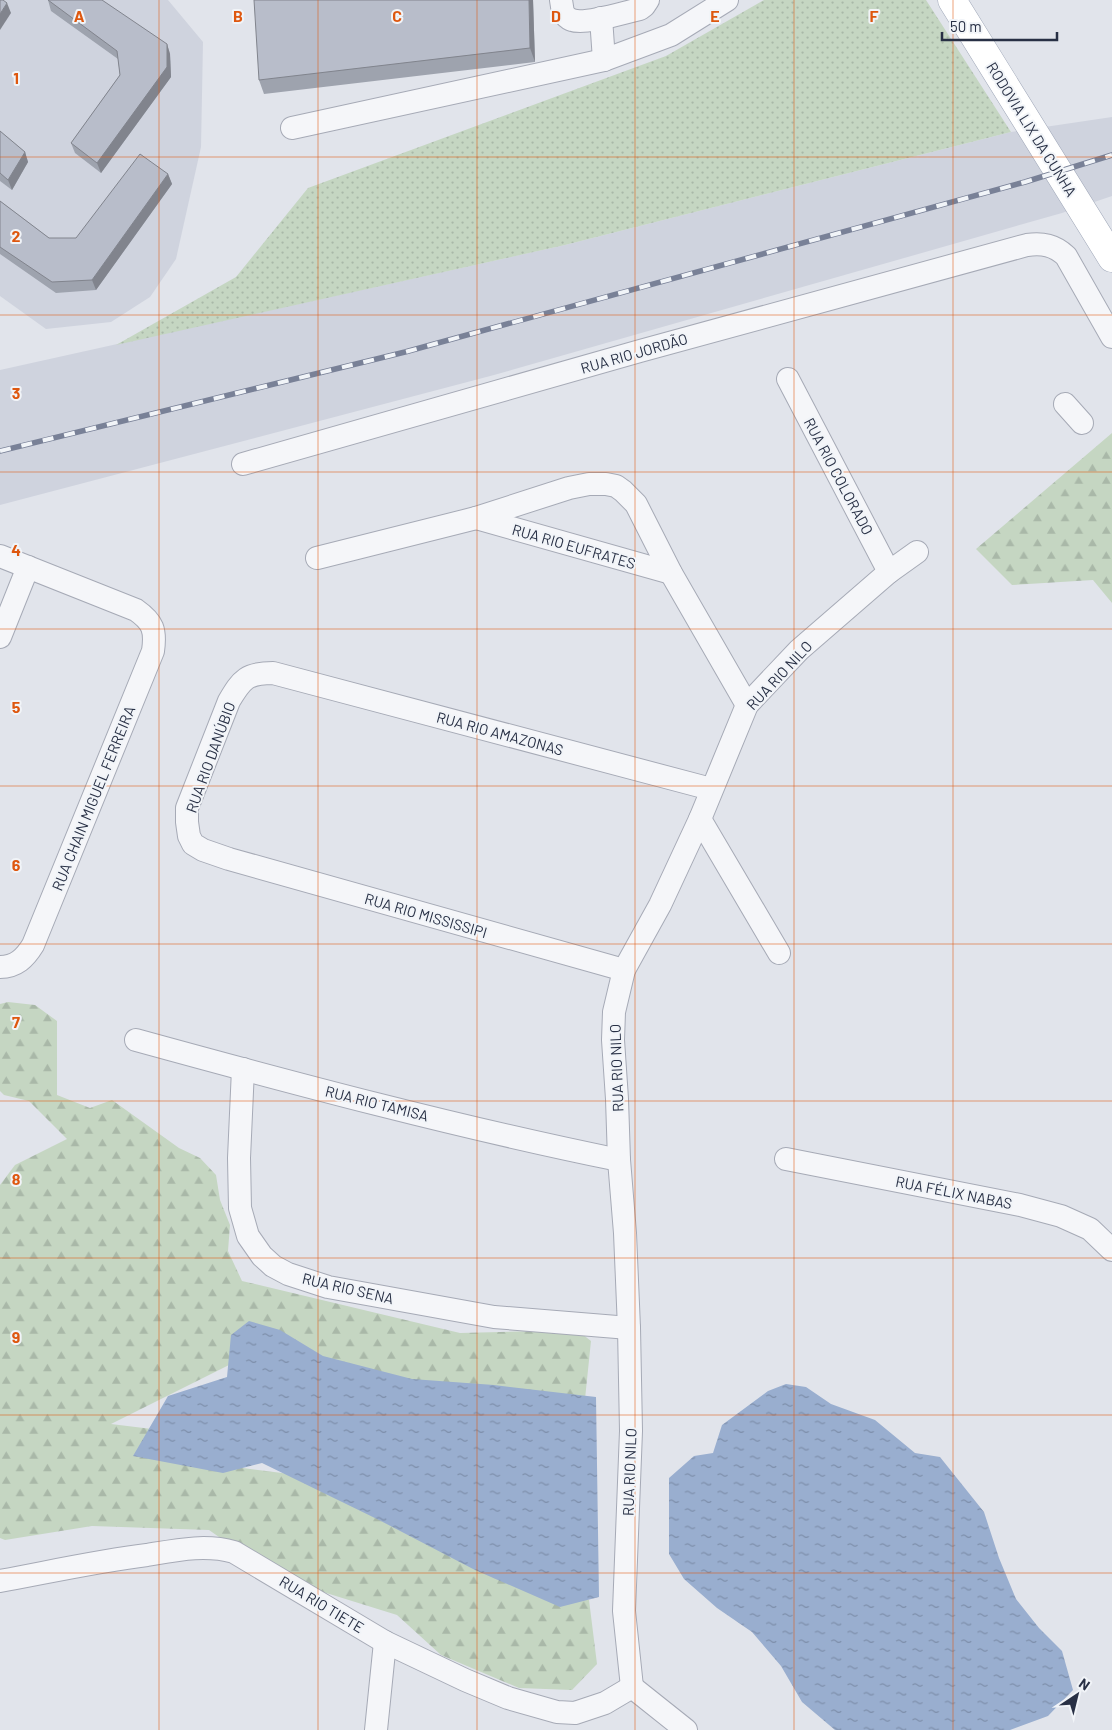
<svg xmlns="http://www.w3.org/2000/svg" width="1112" height="1730" viewBox="0 0 1112 1730" font-family="Barlow,sans-serif">
  <style>
    .built { fill: #cfd3de }
    .grass { fill: url(#grass-dots) }
    .forest { fill: url(#forest-firs) }
    .water { fill: url(#water-ripples) }
    .lines { fill: none; stroke-linecap: round; stroke-linejoin: round }
    .minor-casing { stroke: #a6aab6; stroke-width: 24 }
    .major-casing { stroke: #9fa7b8; stroke-width: 29 }
    .minor { stroke: #f5f6f9; stroke-width: 22 }
    .major { stroke: #fff; stroke-width: 28 }
    .rail-casing { stroke: #798197; stroke-width: 5.5 }
    .rail { stroke: #f1f4f8; stroke-width: 4; stroke-dasharray: 11; stroke-linecap: butt }
    .wall { fill: #9ea3ae }
    .shaded-wall { fill: #81848d }
    .building { fill: #b8bdca; stroke: #81848d }
    .grid { fill: none; stroke: #de570f; stroke-width: 1; stroke-opacity: 0.55 }
    .labels { text-anchor: middle; dominant-baseline: central; stroke-width: 4; stroke-linejoin: round; paint-order: stroke }
    .street-label { font-size: 15px; fill: #283045; stroke: #f1f4f8 }
    .grid-label { font-size: 16px; text-anchor: middle; font-weight: bold; fill: #de570f; stroke: #f1f4f8; stroke-width: 4; stroke-linejoin: round; paint-order: stroke }
  </style>
  <defs>
    <pattern id="grass-dots" width="8" height="8" patternUnits="userSpaceOnUse" patternTransform="scale(1.25)"><rect width="8" height="8" fill="#c5d6c2"/><path d="M2 2h.1M6 6h.1" fill="none" stroke="#a9b8a8" stroke-width="1.8" stroke-linecap="round"/></pattern>
    <pattern id="forest-firs" width="22" height="20" patternUnits="userSpaceOnUse" patternTransform="scale(1.25)"><rect width="22" height="20" fill="#c5d6c2"/><path d="M5 1l3.5 6h-7zM16 11l3.5 6h-7z" fill="#a9b8a8"/></pattern>
    <pattern id="water-ripples" width="26" height="14" patternUnits="userSpaceOnUse" patternTransform="scale(1.25)"><rect width="26" height="14" fill="#99aecf"/><path d="M2 4q2-2 4 0t4 0M15 11q2-2 4 0t4 0" fill="none" stroke="#7d8eaa"/></pattern>
  </defs>
  <rect width="100%" height="100%" fill="#e1e4eb"/>
  <!-- built -->
  <g class="built">
    <path d="M0 0H168L203 42 201 147 176 259 150 297 111 322 46 329 0 296Z"/>
    <path d="M1112 117V196L1062 213 494 375 0 505V370L565 245 1011 132Z"/>
  </g>
  <!-- grass -->
  <path class="grass" d="M764 0H926L1011 132 565 245 116 345 236 277 308 188 666 56Z"/>
  <!-- forest -->
  <g class="forest">
    <path d="M1112 433V603L1093 580 1012 585 976 549Z"/>
    <path d="M8 1002 35 1005 57 1021V1095L90 1108 112 1100 179 1148 200 1158 216 1175 220 1200 230 1225 228 1251 242 1281 460 1333 577 1330 591 1341 585 1399 512 1428 249 1355 111 1424 160 1430 196 1462 290 1474 480 1571 589 1600 597 1664 572 1690 519 1688 441 1655 397 1615 278 1578 209 1530 92 1526 5 1540 0 1538V1185L15 1165 67 1139 29 1101 4 1095 0 1091V1004Z"/>
  </g>
  <!-- water -->
  <g class="water">
    <path d="M249 1321 280 1330 323 1356 412 1379 494 1385 596 1397 599 1597 560 1607 475 1570 379 1520 262 1463 223 1473 133 1456 168 1396 227 1377 231 1335Z"/>
    <path d="M786 1384 806 1387 831 1404 875 1420 915 1453 940 1457 984 1512 999 1558 1016 1599 1039 1628 1062 1651 1073 1690 1048 1716 1010 1730H835L802 1702 781 1666 752 1632 717 1608 684 1579 669 1554V1478L694 1456 713 1453 722 1425 768 1391Z"/>
  </g>
  <g class="lines">
    <defs>
      <g id="minor">
        <path d="M561 0 563 13C565 15 568 19 572 20 585 25 625 12 640 9L644 6 648 0"/>
        <path d="M601 18 604 60"/>
        <path d="M292 128 604 60 671 35 727 0"/>
        <path d="M788 379 889 572"/>
        <path d="M1065 404 1082 423"/>
        <path d="M243 464 640 351 1027 245C1043 243 1054 245 1066 256L1112 337"/>
        <path d="M476 518 671 573"/>
        <path d="M0 556 136 610C153 622 156 630 153 651L33 945C25 958 16 967 0 967"/>
        <path d="M317 558 476 518 569 488 589 484H606L616 486 623 491 636 504 671 573 747 705"/>
        <path d="M0 637 28 567"/>
        <path d="M700 819 779 953"/>
        <path d="M624 970 229 859 203 850 193 844 189 836 187 822V808L229 701C242 679 247 673 273 673L711 789"/>
        <path d="M136 1040C296 1084 457 1127 619 1160"/>
        <path d="M243 1069 239 1158 240 1208 248 1236 262 1256 273 1266 288 1274 328 1287 494 1317 629 1328"/>
        <path d="M786 1159 1020 1205 1061 1216 1090 1229 1112 1250"/>
        <path d="M0 1581C49 1572 98 1561 147 1555 177 1550 205 1544 234 1552L385 1642 465 1680 508 1698 557 1712 575 1713 605 1703 632 1687"/>
        <path d="M632 1687 624 1611 631 1431 629 1328 625 1233 619 1160 617 1099 613 1040 614 1012 624 970 660 905 700 819 747 705 799 650 889 572 917 552"/>
        <path d="M632 1687 686 1730"/>
        <path d="M376 1730 385 1642"/>
      </g>
      <path id="major" d="M952 0 1112 258"/>
    </defs>
    <!-- minor casing -->
    <use href="#minor" class="minor-casing"/>
    <!-- major casing -->
    <use href="#major" class="major-casing"/>
    <!-- minor -->
    <use href="#minor" class="minor"/>
    <!-- major -->
    <use href="#major" class="major"/>
    <defs>
      <path id="rail" d="M0 451 405 352 1025 182 1112 155"/>
    </defs>
    <!-- rail casing -->
    <use href="#rail" class="rail-casing"/>
    <!-- rail -->
    <use href="#rail" class="rail"/>
  </g>
  <!-- wall -->
  <g class="wall">
    <path d="M48 0 167 44 170 54 171 77 101 173 75 153 71 143 120 75 118 59 51 11Z"/>
    <path d="M533 0 535 62 264 94 259 80Z"/>
    <path d="M0 131 25 152 28 162 12 190 0 181Z"/>
    <path d="M168 174 172 184 96 290 56 293 0 254V201L49 238H76Z"/>
  </g>
  <!-- shaded-wall -->
  <g class="shaded-wall">
    <path d="M529 0H533L535 62 530 48Z"/>
    <path d="M7 3 11 13 0 30V14Z"/>
    <path d="M167 44 170 54 171 77 101 173 97 163Z"/>
    <path d="M25 152 28 162 12 190 8 180Z"/>
    <path d="M168 174 172 184 96 290 92 280Z"/>
  </g>
  <!-- building -->
  <g class="building">
    <path d="M0 0H3L7 3 0 14Z"/>
    <path d="M48 0H102L167 44V67L97 163 71 143 120 75 117 51Z"/>
    <path d="M254 0H529L530 48 259 80Z"/>
    <path d="M0 131 25 152 8 180 0 173Z"/>
    <path d="M140 154 168 174 92 280 52 282 0 247V201L49 238H76Z"/>
  </g>
  <!-- grid -->
  <path class="grid" d="M159 0V1730M318 0V1730M477 0V1730M635 0V1730M794 0V1730M953 0V1730M0 157H1112M0 315H1112M0 472H1112M0 629H1112M0 786H1112M0 944H1112M0 1101H1112M0 1258H1112M0 1415H1112M0 1573H1112"/>
  <g class="labels">
    <!-- street labels -->
    <g class="street-label">
      <text transform="translate(1032 129) rotate(58)">RODOVIA LIX DA CUNHA</text>
      <text transform="translate(634 353) rotate(-16)">RUA RIO JORDÃO</text>
      <text transform="translate(839 476) rotate(62)">RUA RIO COLORADO</text>
      <text transform="translate(574 546) rotate(16)">RUA RIO EUFRATES</text>
      <text transform="translate(779 675) rotate(-47)">RUA RIO NILO</text>
      <text transform="translate(500 733) rotate(15)">RUA RIO AMAZONAS</text>
      <text transform="translate(210 757) rotate(-70)">RUA RIO DANÚBIO</text>
      <text transform="translate(93 798) rotate(-68)">RUA CHAIN MIGUEL FERREIRA</text>
      <text transform="translate(426 915) rotate(16)">RUA RIO MISSISSIPI</text>
      <text transform="translate(616 1068) rotate(-92)">RUA RIO NILO</text>
      <text transform="translate(377 1103) rotate(14)">RUA RIO TAMISA</text>
      <text transform="translate(954 1192) rotate(11)">RUA FÉLIX NABAS</text>
      <text transform="translate(348 1288) rotate(13)">RUA RIO SENA</text>
      <text transform="translate(629 1472) rotate(-88)">RUA RIO NILO</text>
      <text transform="translate(322 1604) rotate(31)">RUA RIO TIETE</text>
    </g>
  </g>
  <g class="grid-label">
    <text x="79" y="22">A</text>
    <text x="238" y="22">B</text>
    <text x="397" y="22">C</text>
    <text x="556" y="22">D</text>
    <text x="715" y="22">E</text>
    <text x="874" y="22">F</text>
    <text x="16" y="84">1</text>
    <text x="16" y="242">2</text>
    <text x="16" y="399">3</text>
    <text x="16" y="556">4</text>
    <text x="16" y="713">5</text>
    <text x="16" y="871">6</text>
    <text x="16" y="1028">7</text>
    <text x="16" y="1185">8</text>
    <text x="16" y="1343">9</text>
  </g>
  <!-- north arrow -->
  <g transform="translate(1077 1695) rotate(35)" stroke="#f1f4f8" stroke-width="4" paint-order="stroke">
  <path d="M0-4L9 19L0 12L-9 19Z" fill="#283045"/>
  <text y="-8" font-size="14" font-weight="bold" text-anchor="middle" fill="#283045">N</text>
  </g>
  <!-- scale -->
  <path d="M942 32v8h115v-8" fill="none" stroke="#283045" stroke-width="2.5"/>
  <text x="950" y="32" font-size="15" fill="#283045" stroke="#f1f4f8" stroke-width="4" paint-order="stroke">50 m</text>
</svg>
